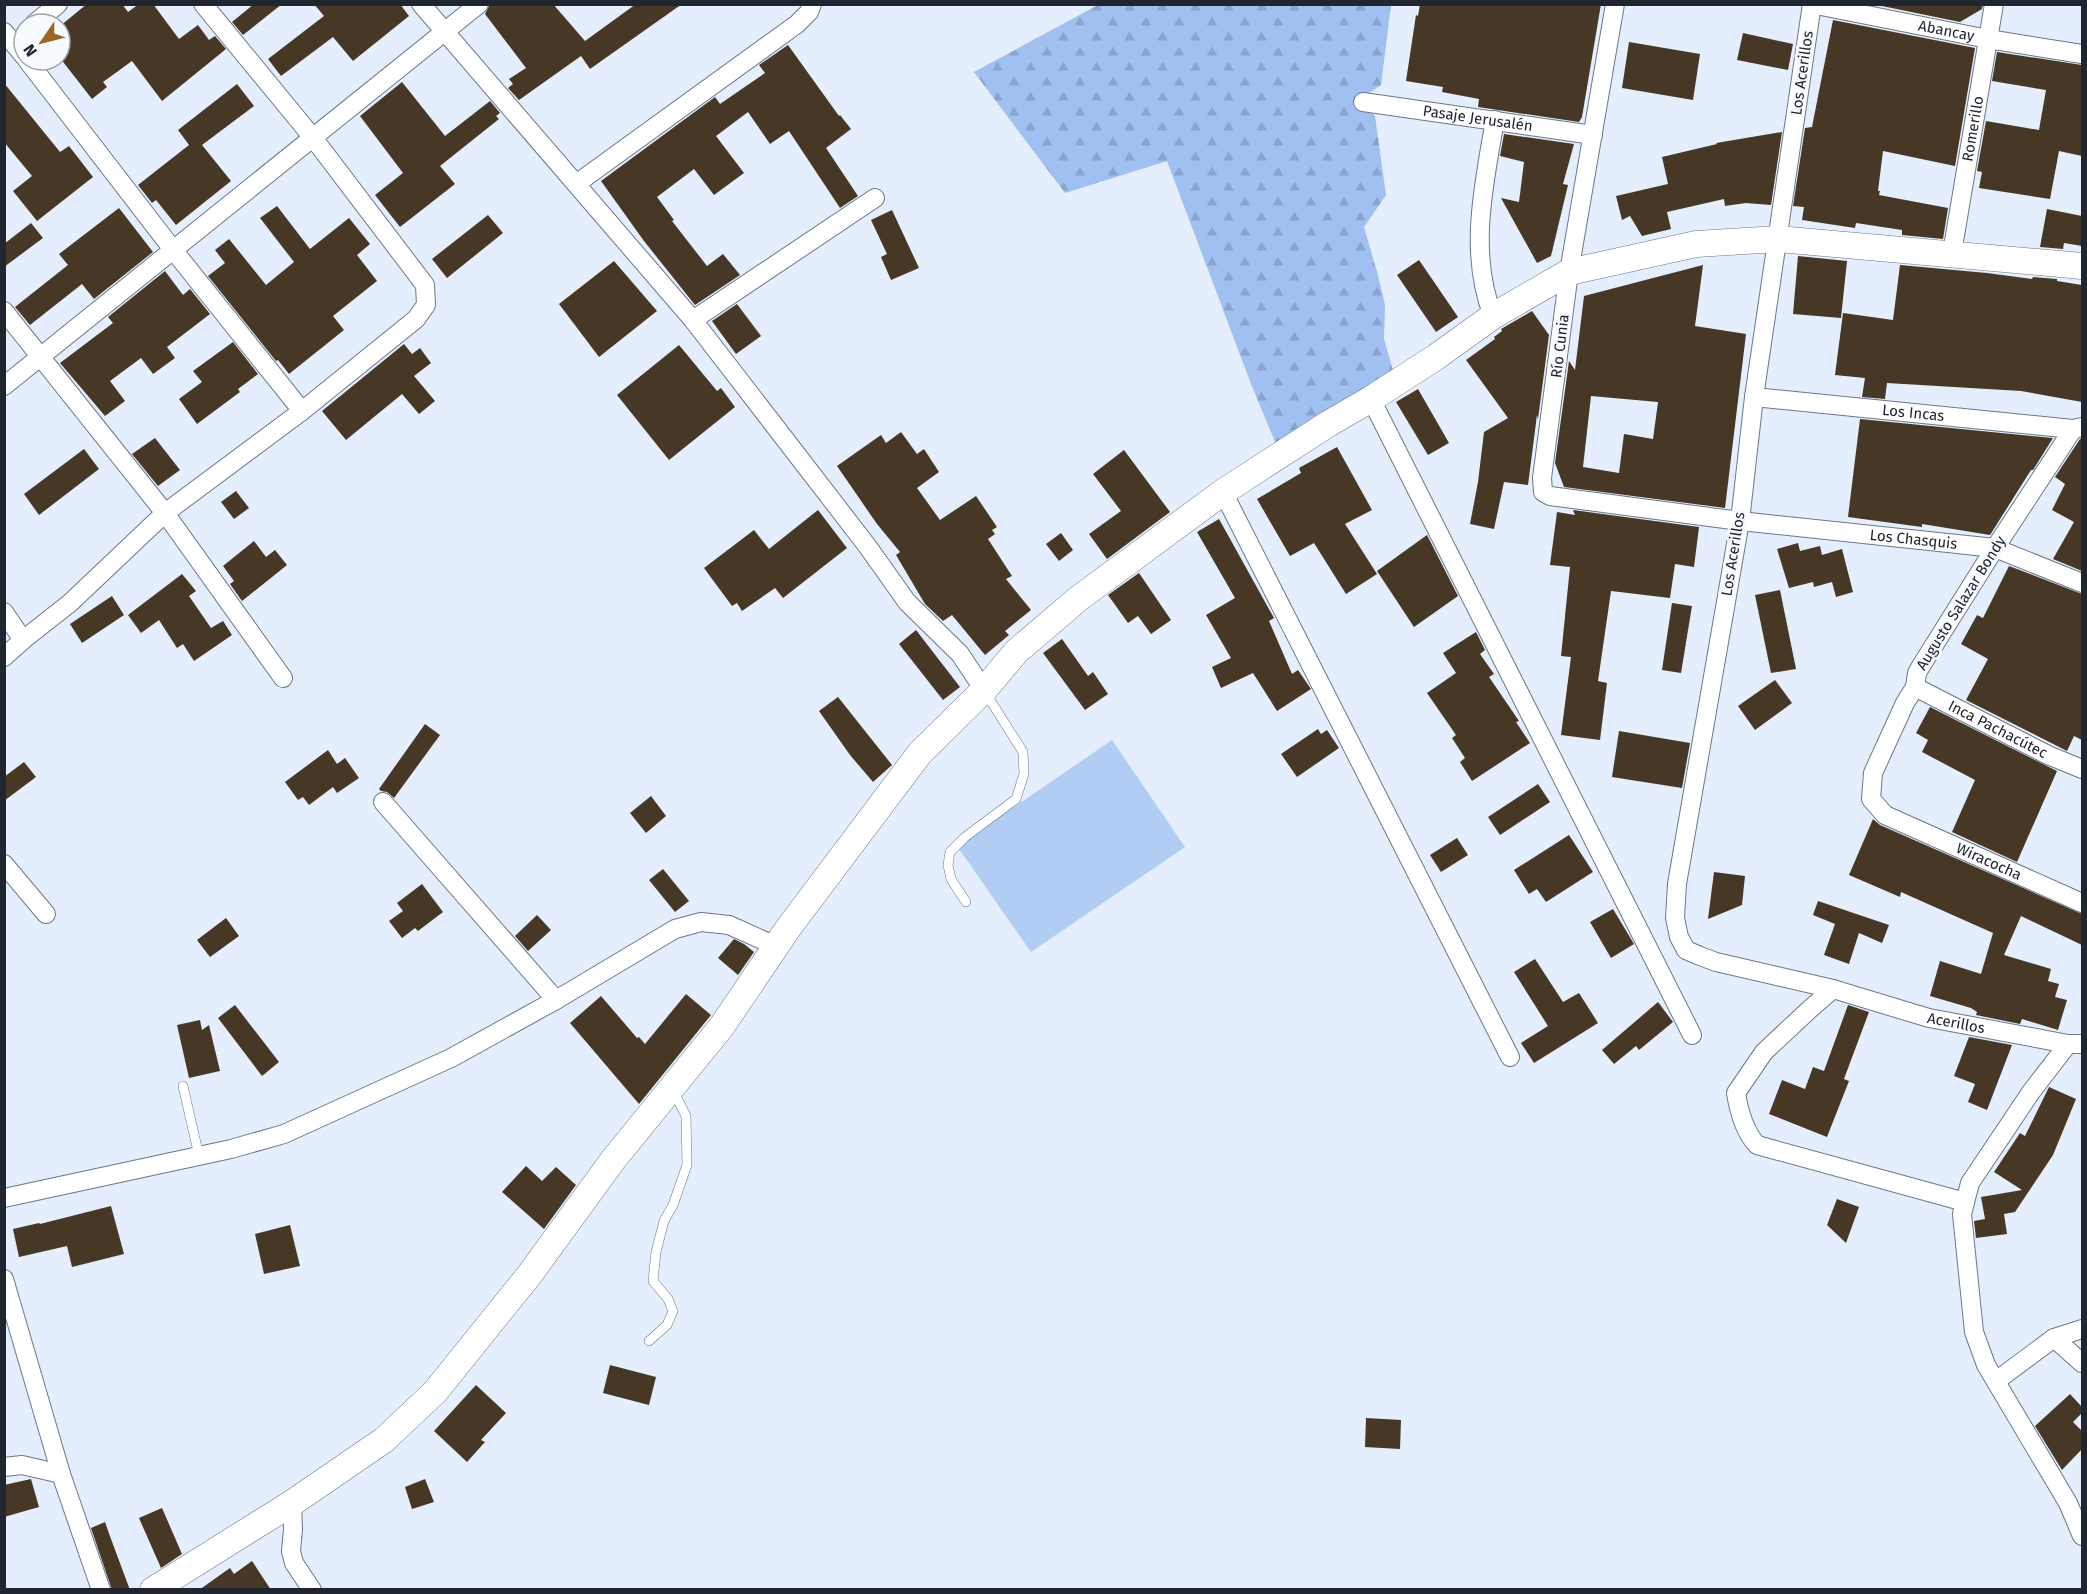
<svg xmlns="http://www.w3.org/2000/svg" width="2087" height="1594" viewBox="0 0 2087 1594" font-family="'Fira Sans',sans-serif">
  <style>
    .grass { fill: #b2cdf3 }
    .forest { fill: url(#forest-firs) }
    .building { fill: #473826; fill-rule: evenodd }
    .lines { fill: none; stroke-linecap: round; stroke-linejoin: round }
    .lane-casing { stroke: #69788c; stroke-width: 10 }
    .street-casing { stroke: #69788c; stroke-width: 20 }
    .secondary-casing { stroke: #69788c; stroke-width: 27 }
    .lane { stroke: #fff; stroke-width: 9 }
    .street { stroke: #fff; stroke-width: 18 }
    .secondary { stroke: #fff; stroke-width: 26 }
    .labels { text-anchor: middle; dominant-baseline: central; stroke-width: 6; stroke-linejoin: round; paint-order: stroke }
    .street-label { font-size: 15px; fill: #20262f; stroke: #f7faff }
  </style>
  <defs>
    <pattern id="forest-firs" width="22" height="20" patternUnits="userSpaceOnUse" patternTransform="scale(1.5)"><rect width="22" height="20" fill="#9fc0f0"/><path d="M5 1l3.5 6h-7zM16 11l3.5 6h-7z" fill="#89a5ce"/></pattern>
  </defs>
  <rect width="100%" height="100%" fill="#e4eefc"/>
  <!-- grass -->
  <path class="grass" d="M1112 740 1185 847 1031 952 957 846Z"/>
  <!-- forest -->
  <path class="forest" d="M1098 5H1391L1381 85 1357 101 1375 116 1386 195 1364 227 1378 275 1385 305 1384 339 1396 381 1281 456 1251 384 1167 161 1065 193 974 72Z"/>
  <!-- building -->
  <g class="building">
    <path d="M87 4H122L128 12 139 4H153L179 39 198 25 209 40 215 36 226 49 162 101 132 61 103 82 107 87 92 99 60 58V26Z"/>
    <path d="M254 4H282L243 35 232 22Z"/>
    <path d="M314 4H400L409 16 353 61 333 37 281 76 268 59 324 16Z"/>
    <path d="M490 4H553L585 41 636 4H682L590 69 581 56 519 100 508 88 513 84 509 79 526 68 485 14Z"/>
    <path d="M1420 4H1601L1582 117 1579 122 1478 107 1479 99 1442 92 1443 87 1406 81 1416 15 1418 16Z"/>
    <path d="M1872 4H1983L1982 9 1960 22Z"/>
    <path d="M1833 20 1975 48 1955 166 1883 151 1878 191H1880L1879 195 1948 208 1943 239 1902 235V230L1856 223 1855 228 1802 220 1804 207 1793 206 1805 128 1812 127Z"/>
    <path d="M1743 33 1793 44 1788 70 1737 60Z"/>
    <path d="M1629 42 1700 54 1693 100 1622 88Z"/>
    <path d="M788 45 839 116 840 115 851 129 826 148 858 196 840 208 789 131 770 144 748 112 716 136 744 173 714 195 694 169 657 197 674 220 672 221 707 266 723 254 740 275 695 305 644 241 601 181 715 97 720 104 765 73 759 65Z"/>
    <path d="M1997 52 2082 65V156L2059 151 2050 199 1979 188 1982 172 1977 171 1986 121 2039 130 2046 90 1992 81Z"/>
    <path d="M402 82 445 136 490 101 500 113 496 116 499 119 440 166 455 184 400 227 375 195 403 173 360 116Z"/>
    <path d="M4 83 60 152 69 146 93 177 37 221 13 191 32 176 4 142Z"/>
    <path d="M237 84 254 106 202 145 231 181 176 225 156 200 152 203 138 185 189 145 178 130Z"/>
    <path d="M1782 132 1771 205 1746 203 1725 206 1724 199 1667 212 1671 229 1642 236 1630 216 1622 220 1616 196 1668 184 1662 157 1717 144 1716 143Z"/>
    <path d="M1504 134 1574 144 1563 184 1568 185 1551 256 1537 263 1501 198 1519 202 1524 162 1500 156Z"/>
    <path d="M277 206 310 249 349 218 370 244 357 255 377 281 333 316 344 330 289 374 278 360 276 361 208 276 225 263 215 250 229 239 266 285 294 262 260 218Z"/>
    <path d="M119 208 153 252 94 299 82 284 30 325 15 307 68 265 59 254Z"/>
    <path d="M2047 209 2082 216V246L2064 243 2063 249 2040 247Z"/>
    <path d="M892 210 919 268 891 280 881 257 887 254 871 220Z"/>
    <path d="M488 215 503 233 447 278 432 259Z"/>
    <path d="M31 223 43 238 4 267V244Z"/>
    <path d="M1798 256 1847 261 1841 318 1793 314Z"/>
    <path d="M1419 260 1458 317 1436 332 1397 275Z"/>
    <path d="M614 261 657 311 599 357 559 304Z"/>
    <path d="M1703 265 1695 326 1746 334 1725 508 1564 487 1555 463 1569 361 1575 370 1584 296ZM1591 396 1658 402 1653 439 1624 434 1619 473 1583 467Z"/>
    <path d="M1900 265 1987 273 2032 279 2033 277 2057 279V281L2082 285V402L2021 391 1887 383 1885 399 1862 397 1865 378 1835 375 1843 313 1893 320Z"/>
    <path d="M165 271 183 295 190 289 210 314 167 347 175 358 153 374 141 358 110 381 125 401 105 416 60 363 113 323 108 317Z"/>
    <path d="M737 304 761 336 736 354 712 321Z"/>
    <path d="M1532 311 1549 335 1538 419 1537 415 1528 485 1504 482 1494 529 1470 524 1478 482 1484 432 1508 418 1466 360 1495 339 1494 337 1502 331 1501 329Z"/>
    <path d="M233 342 258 374 238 389 240 392 197 424 179 399 202 382 193 371Z"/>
    <path d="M404 344 412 354 420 348 431 363 414 376 435 401 419 414 402 394 346 440 322 411Z"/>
    <path d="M679 345 717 391 721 388 735 407 669 460 617 395Z"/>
    <path d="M1418 389 1449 443 1428 455 1396 402Z"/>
    <path d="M1860 419 2053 438 2033 470H2031L1990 535 1922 524V527L1848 517Z"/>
    <path d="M901 432 917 454 924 449 939 472 917 488 940 520 976 496 997 527 992 530 995 534 988 539 1012 576 1006 579 1031 610 1005 631 1009 635 985 655 952 615 943 621 925 604 896 555 900 552 877 524 837 466 881 435 886 443Z"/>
    <path d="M155 438 180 470 158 486 132 454Z"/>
    <path d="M2082 438V571L2053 559 2074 522 2052 510 2065 484 2055 477 2080 439Z"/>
    <path d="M1337 447 1372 510 1345 524 1377 574 1346 594 1314 543 1290 556 1257 499 1301 473 1299 468Z"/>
    <path d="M84 449 99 469 39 515 24 494Z"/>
    <path d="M1124 450 1170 512 1107 559 1089 534 1121 511 1093 474Z"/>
    <path d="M236 491 249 508 234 519 221 502Z"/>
    <path d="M818 510 847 548 783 598 775 588 742 611 737 603 732 606 704 568 754 530 769 549Z"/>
    <path d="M1573 510 1699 527 1694 567 1675 564 1670 598 1611 591 1598 681 1607 683 1600 740 1561 735 1571 657 1561 656 1570 567 1550 565 1557 512 1575 515Z"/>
    <path d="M1219 519 1274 618 1269 621 1292 674 1298 670 1311 689 1277 711 1253 673 1221 688 1212 667 1231 658 1206 615 1235 598 1197 532Z"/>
    <path d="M1061 533 1073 550 1059 561 1046 544Z"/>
    <path d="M1427 535 1458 596 1414 627 1377 571Z"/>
    <path d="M254 541 266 557 275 550 287 565 242 601 230 584 234 581 223 566Z"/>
    <path d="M1798 543 1800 551 1820 546 1822 555 1842 549 1853 592 1836 597 1832 582 1814 587 1813 582 1789 588 1777 549Z"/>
    <path d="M2009 566 2082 594V740L2074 736 2067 751 1966 700 1988 659 1961 644 1977 615 1983 618Z"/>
    <path d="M1139 573 1171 620 1151 634 1138 616 1128 623 1108 595Z"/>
    <path d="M182 574 196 591 189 596 211 628 223 621 232 635 194 661 183 644 177 648 159 620 141 633 128 615Z"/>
    <path d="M1780 590 1796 669 1771 673 1755 595Z"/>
    <path d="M112 596 124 615 82 643 70 624Z"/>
    <path d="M1672 603 1692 606 1681 673 1662 670Z"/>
    <path d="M916 630 960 687 943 700 899 644Z"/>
    <path d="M1476 632 1485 650 1480 654 1494 674 1489 677 1519 721 1516 722 1530 743 1472 781 1460 762 1465 758 1452 738 1456 735 1427 693 1456 673 1443 653Z"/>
    <path d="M1062 639 1088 676 1093 672 1108 694 1085 710 1043 653Z"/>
    <path d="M1775 680 1792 703 1755 730 1738 706Z"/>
    <path d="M838 697 892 765 873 782 850 755 819 711Z"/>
    <path d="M1930 707 2057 771 2017 862 1952 832 1975 780 1922 752 1928 740 1916 733Z"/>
    <path d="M425 724 440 735 394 798 387 792 381 791 379 789Z"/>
    <path d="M1318 729 1321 734 1327 730 1339 748 1297 777 1281 754Z"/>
    <path d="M1619 731 1690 743 1682 788 1612 777Z"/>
    <path d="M328 750 337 764 345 758 359 778 337 793 333 787 309 805 303 797 298 800 285 782Z"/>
    <path d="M24 762 36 777 4 801V777Z"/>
    <path d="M1538 784 1550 802 1500 835 1488 817Z"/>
    <path d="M651 796 666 816 646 833 630 813Z"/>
    <path d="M1873 819 1880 825 2082 914V945L2021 916 2004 955 2051 969 2048 981 2059 984 2055 997 2067 1000 2058 1030 2022 1019 2020 1024 1976 1015 1977 1012 1971 1008 1930 996 1940 961 1981 974 1993 933 1901 892 1900 897 1849 875Z"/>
    <path d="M1569 835 1593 872 1546 902 1537 889 1529 894 1514 870Z"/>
    <path d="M1457 838 1468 855 1441 872 1430 855Z"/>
    <path d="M663 869 689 901 675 912 649 880Z"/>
    <path d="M1714 872 1745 876 1742 905 1708 919Z"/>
    <path d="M422 884 443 912 418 931 415 928 402 938 389 921 403 911 397 903Z"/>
    <path d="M1818 901 1889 925 1882 943 1859 933 1849 964 1824 955 1835 924 1813 915Z"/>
    <path d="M1613 909 1634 944 1611 958 1590 922Z"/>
    <path d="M537 915 551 930 528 951 515 936Z"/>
    <path d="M226 918 239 936 210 957 197 940Z"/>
    <path d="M734 939 744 944 754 952 738 975 718 958Z"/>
    <path d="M1535 959 1563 1002 1579 993 1598 1023 1534 1063 1521 1043 1548 1026 1514 972Z"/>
    <path d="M686 994 711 1015 639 1104 570 1023 601 996 637 1038 639 1037 645 1044Z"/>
    <path d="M1658 1002 1673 1022 1639 1050 1636 1046 1614 1064 1602 1050Z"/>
    <path d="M235 1005 279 1062 262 1076 218 1018Z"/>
    <path d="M1848 1005 1869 1012 1844 1079 1849 1081 1827 1137 1769 1114 1782 1080 1805 1089 1813 1067 1824 1071Z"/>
    <path d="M200 1020 202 1030 209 1025 220 1071 189 1078 177 1025Z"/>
    <path d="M1969 1037 2012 1045 1987 1110 1968 1102 1975 1084 1954 1076Z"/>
    <path d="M2049 1087 2076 1099 2053 1155 2015 1212 2004 1214 2007 1234 1976 1238 1974 1221 1985 1219 1981 1197 2022 1190 1994 1172 2020 1133 2025 1136Z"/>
    <path d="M526 1166 542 1181 556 1167 576 1185 544 1229 502 1192Z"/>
    <path d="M1837 1199 1859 1207 1846 1243 1827 1225Z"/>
    <path d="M111 1206 124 1254 72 1267 67 1246 19 1257 13 1229 39 1223 40 1224Z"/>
    <path d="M290 1225 300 1266 264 1274 255 1234Z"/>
    <path d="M610 1365 656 1377 649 1405 603 1393Z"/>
    <path d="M476 1385 506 1413 481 1440 485 1442 467 1462 434 1431Z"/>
    <path d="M2070 1394 2082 1407V1413L2073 1422 2082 1431V1449L2062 1470 2035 1426Z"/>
    <path d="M1366 1418 1401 1420 1400 1449 1365 1447Z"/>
    <path d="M31 1479 39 1507 4 1517V1485Z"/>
    <path d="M425 1479 434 1502 412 1509 405 1487Z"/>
    <path d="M162 1508 182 1554 161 1568 139 1518Z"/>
    <path d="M105 1522 111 1539 130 1590H112L91 1528Z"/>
    <path d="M252 1561 271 1590H199L230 1568 234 1574Z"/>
  </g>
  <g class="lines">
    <defs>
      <g id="lane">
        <path d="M966 902 951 879 948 865 950 852 965 837 1016 799 1024 774 1023 752 985 692"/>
        <path d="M183 1086 199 1156"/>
        <path d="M649 1341 667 1325 673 1311 668 1299 653 1281 656 1252 664 1221 673 1205 687 1165 686 1116 673 1090"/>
      </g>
      <g id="street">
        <path d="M421 4 693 320 868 547 907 602 960 654 984 690"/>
        <path id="s1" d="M1615 4 1569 272 1542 478 1543 492 1550 496 1740 521 1995 548 2082 583"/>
        <path id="s2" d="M1811 4 1988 39 2082 54"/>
        <path id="s3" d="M1812 4 1754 397 1740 521 1677 884 1675 918 1679 937 1686 950 1700 956 1716 962 1833 989 1929 1018 2068 1044H2082"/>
        <path d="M34 24 58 4"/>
        <path d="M4 32 24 56"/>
        <path d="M27 60 174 251 302 411"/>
        <path id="s4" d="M1363 102 1593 135"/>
        <path d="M576 184 797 24 809 12 812 4"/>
        <path id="s5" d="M1952 253 1994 4"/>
        <path d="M4 311 165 513 283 678"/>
        <path d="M1493 316C1468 253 1484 184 1495 120"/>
        <path d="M693 320 875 198"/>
        <path d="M4 386 479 4"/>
        <path id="s6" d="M1754 397 2073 429"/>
        <path d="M1371 399 1692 1035"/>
        <path id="s7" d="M2082 427 2073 429 1995 548 1921 666 1917 673 1915 687 1905 703 1873 773 1871 799 1885 815 2082 903"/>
        <path d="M1223 492 1510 1057"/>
        <path d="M4 612 23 640"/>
        <path d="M4 657 23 640 70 603 165 513 302 411 416 319 426 305 425 285 314 139 203 4"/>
        <path id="s8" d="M1915 687 2048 755 2082 769"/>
        <path d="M383 802 556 1000"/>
        <path d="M4 864 46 914"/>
        <path d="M1833 989 1810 1009 1764 1052 1736 1093C1739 1112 1744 1131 1757 1145L1965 1202"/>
        <path d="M2068 1044 2031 1092 1970 1183 1962 1214 1974 1332 1986 1365 2068 1503 2082 1536"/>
        <path d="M4 1198 231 1149 284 1134 451 1058 556 1000 675 929 701 922 729 925 776 946"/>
        <path d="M4 1279 61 1474 101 1590"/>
        <path d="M2054 1338 2082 1363"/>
        <path d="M1996 1381 2054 1338 2082 1329"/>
        <path d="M4 1467 22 1465 61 1474"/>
        <path d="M292 1503 293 1529 291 1551 294 1563 312 1590"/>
      </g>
      <path id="secondary" d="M153 1590 292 1503 384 1440 435 1392 530 1274 613 1160 722 1026 789 927 920 753 984 690 1017 651 1078 599 1223 492 1328 424 1371 399 1436 357 1493 316 1569 272 1696 244 1778 239 2082 266"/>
    </defs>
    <!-- lane casing -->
    <use href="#lane" class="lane-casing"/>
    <!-- street casing -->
    <use href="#street" class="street-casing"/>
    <!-- secondary casing -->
    <use href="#secondary" class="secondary-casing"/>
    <!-- lane -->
    <use href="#lane" class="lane"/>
    <!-- street -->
    <use href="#street" class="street"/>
    <!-- secondary -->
    <use href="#secondary" class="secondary"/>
  </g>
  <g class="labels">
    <!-- street labels -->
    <g class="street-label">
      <text stroke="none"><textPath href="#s2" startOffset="138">Abancay</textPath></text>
      <text transform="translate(1802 73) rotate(-82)">Los Acerillos</text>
      <text stroke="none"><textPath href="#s4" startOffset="116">Pasaje Jerusalén</textPath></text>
      <text stroke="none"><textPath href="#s5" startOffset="126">Romerillo</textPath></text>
      <text transform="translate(1560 346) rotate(-83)">Río Cunia</text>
      <text stroke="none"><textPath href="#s6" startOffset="160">Los Incas</textPath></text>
      <text stroke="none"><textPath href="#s1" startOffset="868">Los Chasquis</textPath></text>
      <text transform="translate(1733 554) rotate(-81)">Los Acerillos</text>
      <text transform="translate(1961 603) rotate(-58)">Augusto Salazar Bondy</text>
      <text stroke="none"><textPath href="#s8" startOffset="93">Inca Pachacútec</textPath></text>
      <text stroke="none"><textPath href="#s7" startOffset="570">Wiracocha</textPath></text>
      <text stroke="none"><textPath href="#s3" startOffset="1239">Acerillos</textPath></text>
    </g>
  </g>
  <!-- border -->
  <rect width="2087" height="1594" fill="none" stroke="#20262f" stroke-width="12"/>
  <!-- north arrow -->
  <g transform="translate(42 42) rotate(235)"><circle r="28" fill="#f7faff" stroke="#a1a5ac" stroke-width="1.5"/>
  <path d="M0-4.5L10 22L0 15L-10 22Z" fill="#9b661e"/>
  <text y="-9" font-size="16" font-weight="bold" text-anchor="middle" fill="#20262f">N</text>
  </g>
</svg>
